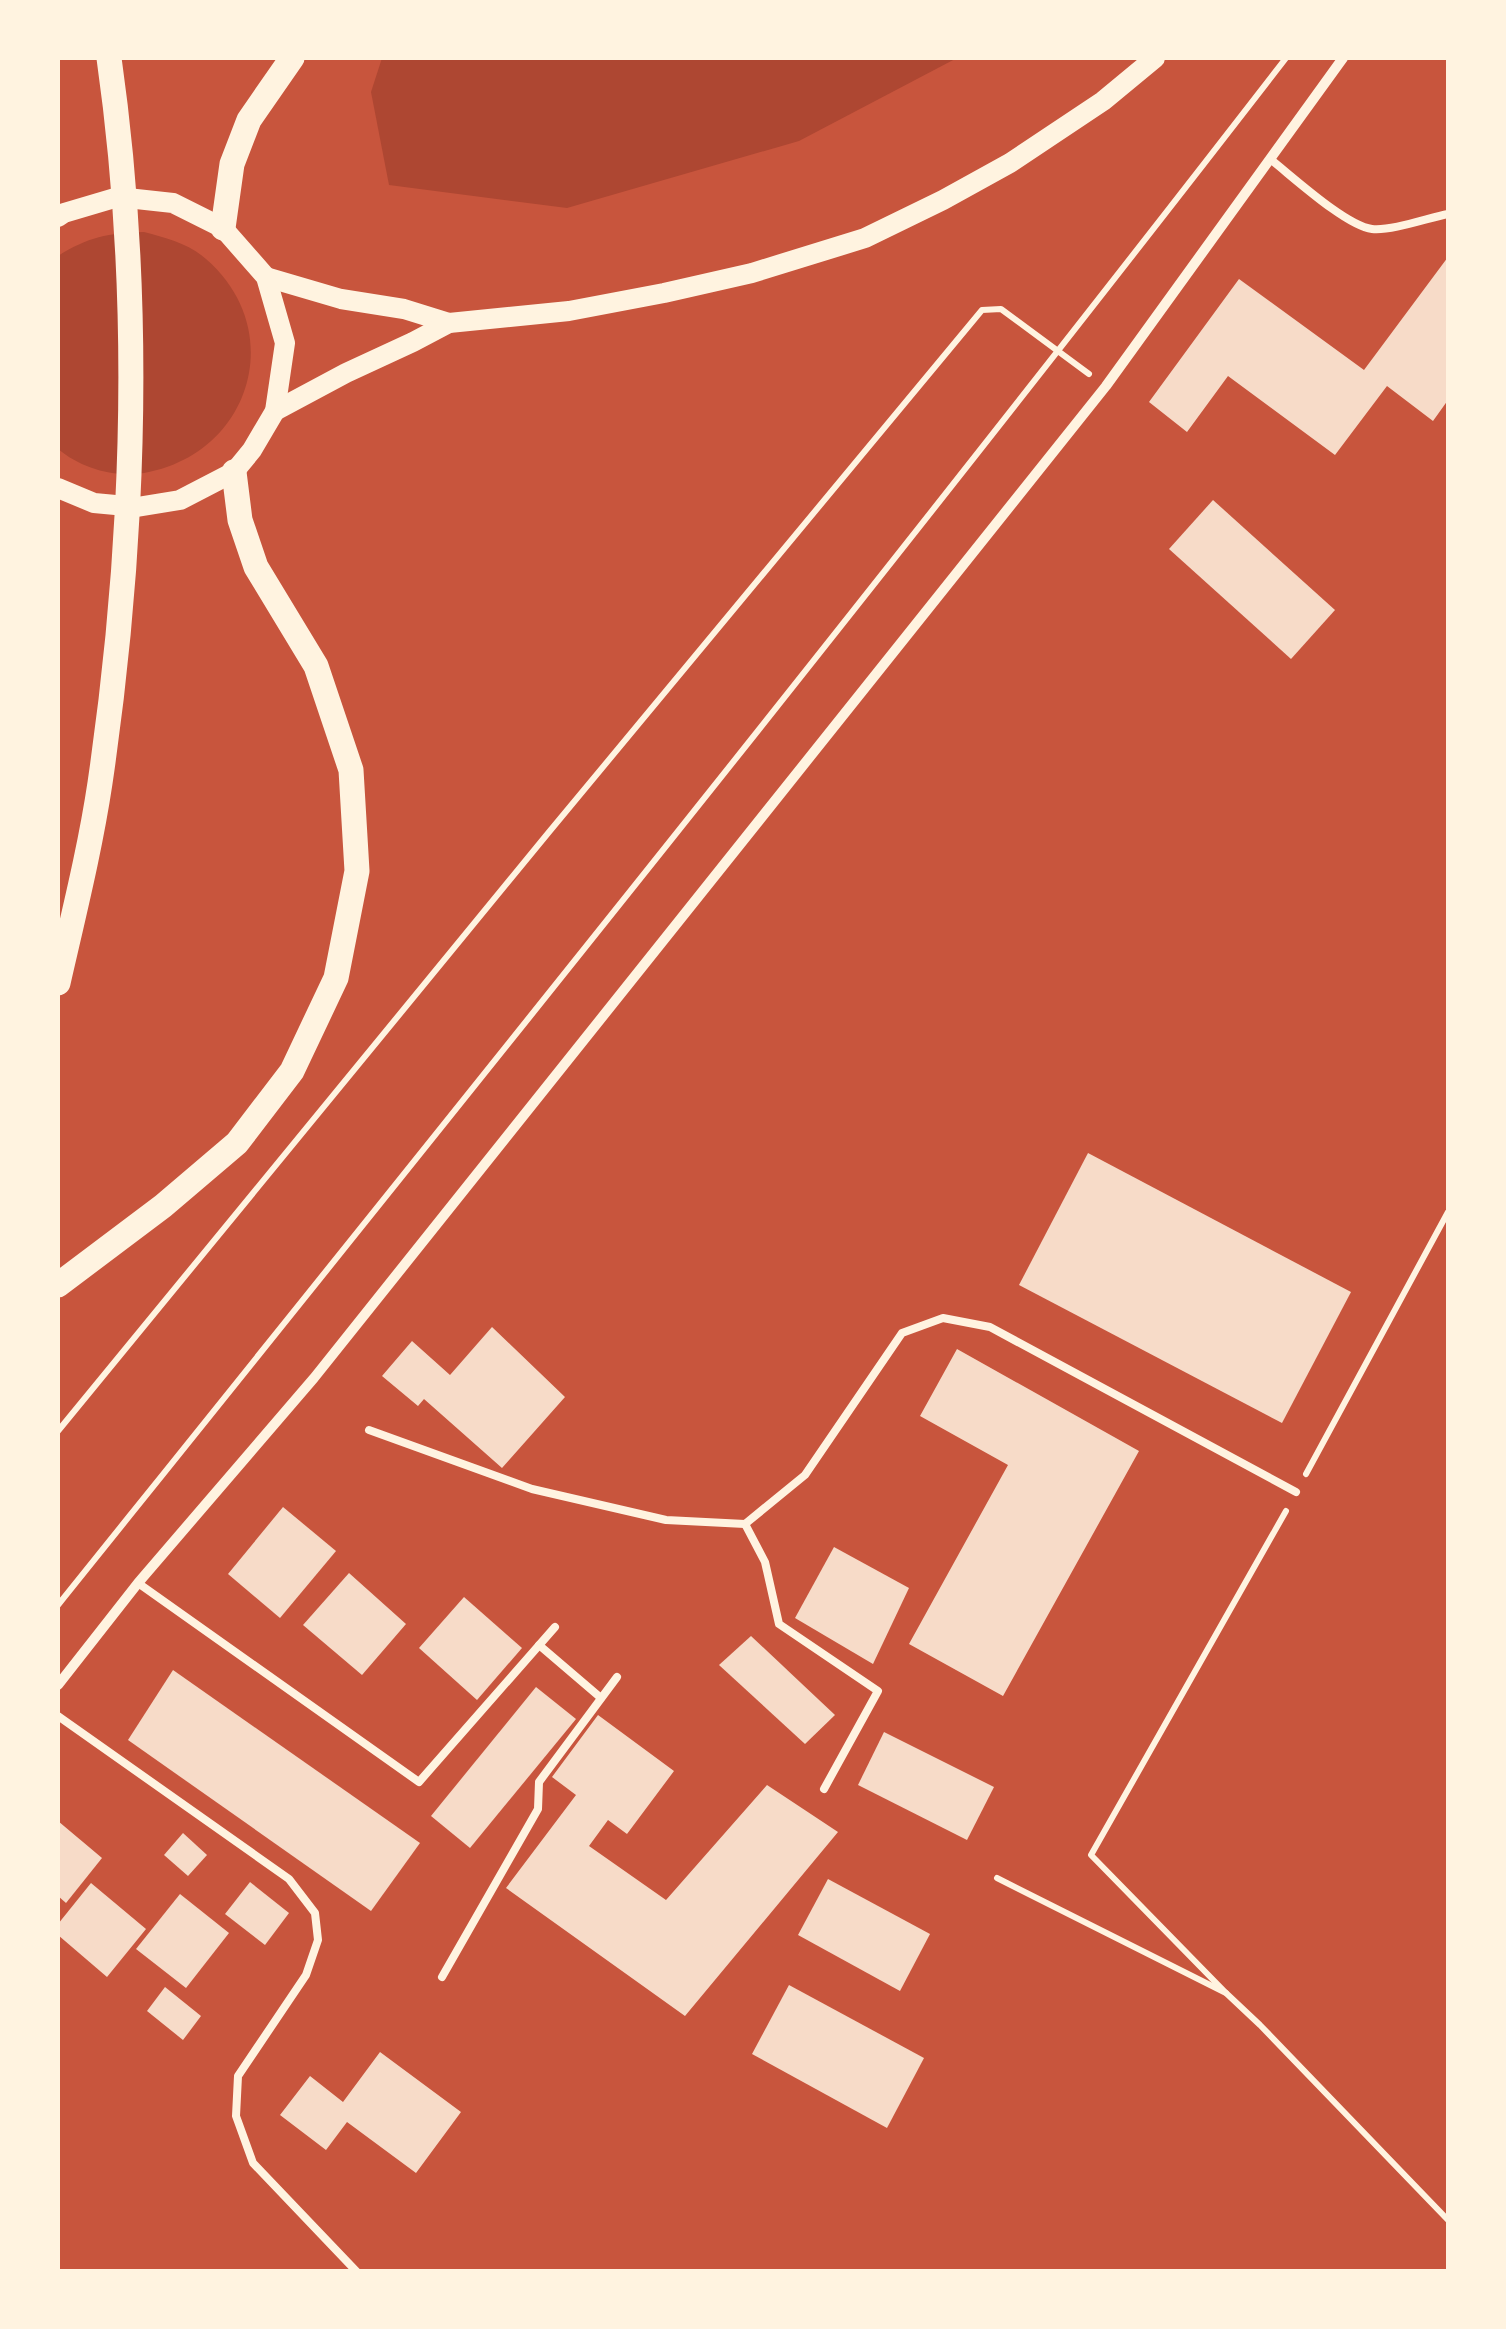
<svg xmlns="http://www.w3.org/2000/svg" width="1506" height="2329" viewBox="0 0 1506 2329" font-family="'Playfair Display',serif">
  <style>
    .green { fill: #ae4732 }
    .building { fill: #f7dbc8 }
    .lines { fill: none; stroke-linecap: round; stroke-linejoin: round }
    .path { stroke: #fff3e0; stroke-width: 6 }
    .service { stroke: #fff3e0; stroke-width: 8 }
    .minor { stroke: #fff3e0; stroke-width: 10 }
    .secondary { stroke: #fff3e0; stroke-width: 20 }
    .primary { stroke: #fff3e0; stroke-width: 25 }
  </style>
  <rect width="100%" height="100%" fill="#c8553d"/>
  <!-- green -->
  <g class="green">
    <path d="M382 58H957L799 141 567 208 389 185 371 92Z"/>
    <path d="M144 232C166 238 188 243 206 259 289 331 250 455 144 473 114 478 81 468 58 449V256C88 237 108 233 144 232Z"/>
  </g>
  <!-- building -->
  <g class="building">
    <path d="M1448 257V400L1433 421 1387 386 1335 455 1228 376 1187 432 1149 402 1239 279 1364 370Z"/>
    <path d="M1213 500 1335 610 1291 659 1169 549Z"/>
    <path d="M1088 1153 1351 1292 1282 1423 1019 1285Z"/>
    <path d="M492 1327 565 1397 502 1468 424 1399 418 1406 382 1376 412 1341 450 1375Z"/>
    <path d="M957 1349 1139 1451 1003 1696 909 1644 1008 1465 920 1416Z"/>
    <path d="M283 1507 336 1551 280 1618 228 1574Z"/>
    <path d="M834 1547 909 1588 873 1664 795 1618Z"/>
    <path d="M349 1573 406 1624 362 1675 303 1625Z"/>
    <path d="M464 1597 522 1648 477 1700 419 1648Z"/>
    <path d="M751 1636 835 1715 805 1744 719 1665Z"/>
    <path d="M173 1670 420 1843 371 1911 128 1740Z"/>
    <path d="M536 1687 576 1719 470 1848 431 1816Z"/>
    <path d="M598 1715 674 1771 627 1834 608 1820 589 1846 666 1900 767 1785 838 1832 685 2016 506 1888 576 1795 552 1777Z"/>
    <path d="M884 1732 994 1787 967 1840 858 1785Z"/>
    <path d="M58 1821 102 1858 66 1903 58 1896Z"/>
    <path d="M183 1833 207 1855 188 1876 164 1855Z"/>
    <path d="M828 1879 930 1934 900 1991 798 1935Z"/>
    <path d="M250 1882 289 1913 265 1945 225 1914Z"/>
    <path d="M91 1883 146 1929 107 1977 58 1935V1924Z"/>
    <path d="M180 1894 229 1933 186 1988 136 1949Z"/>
    <path d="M789 1985 924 2058 887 2128 752 2054Z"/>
    <path d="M165 1987 201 2016 183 2040 147 2011Z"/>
    <path d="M380 2052 461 2112 416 2173 347 2122 326 2150 280 2115 310 2076 343 2102Z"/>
  </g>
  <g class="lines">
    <!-- path -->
    <g class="path">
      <path d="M58 1431 549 832 982 310 1001 309 1089 374"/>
      <path d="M1306 1474 1448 1212"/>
      <path d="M58 1605C470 1092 883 579 1286 58"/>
      <path d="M997 1878 1226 1993 1260 2025 1448 2220"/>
      <path d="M1226 1993 1091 1855 1286 1511"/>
    </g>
    <!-- service -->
    <g class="service">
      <path d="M1270 159C1293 177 1346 226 1372 229 1392 231 1428 218 1448 214"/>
      <path d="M369 1430 532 1489 666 1520 745 1524 805 1475 902 1333 943 1318 990 1327 1296 1492"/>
      <path d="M745 1524 765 1562 779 1624 878 1691 824 1789"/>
      <path d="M138 1583 419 1782 555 1627"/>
      <path d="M539 1645 601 1698"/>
      <path d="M58 1716 289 1879 315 1913 318 1940 306 1975 238 2076 236 2116 253 2163 357 2272"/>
      <path d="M442 1977 538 1809 539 1782 617 1677"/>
    </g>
    <!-- minor -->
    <path class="minor" d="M58 1685 138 1583 314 1378 1106 386 1343 58"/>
    <!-- secondary -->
    <g class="secondary">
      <path d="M58 217 64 213 118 197 173 203 223 228 266 277 285 343 275 411 252 450 234 472 180 500 137 507 94 503 58 488"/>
      <path d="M266 277 341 299 404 309 449 323"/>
      <path d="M275 411 346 373 413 342 449 323 569 311 664 293 752 273 865 238 943 200 1010 163 1103 101 1155 58"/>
    </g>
    <!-- primary -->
    <g class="primary">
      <path d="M223 228 232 164 249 120 292 58"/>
      <path d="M58 983C73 917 90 850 100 783 135 544 143 297 109 58"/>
      <path d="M58 1285 163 1206 237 1143 292 1071 336 978 357 871 351 770 316 666 256 567 240 520 234 472"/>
    </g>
  </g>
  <!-- border -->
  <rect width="1506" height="2329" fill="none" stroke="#fff3e0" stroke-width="120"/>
</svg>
